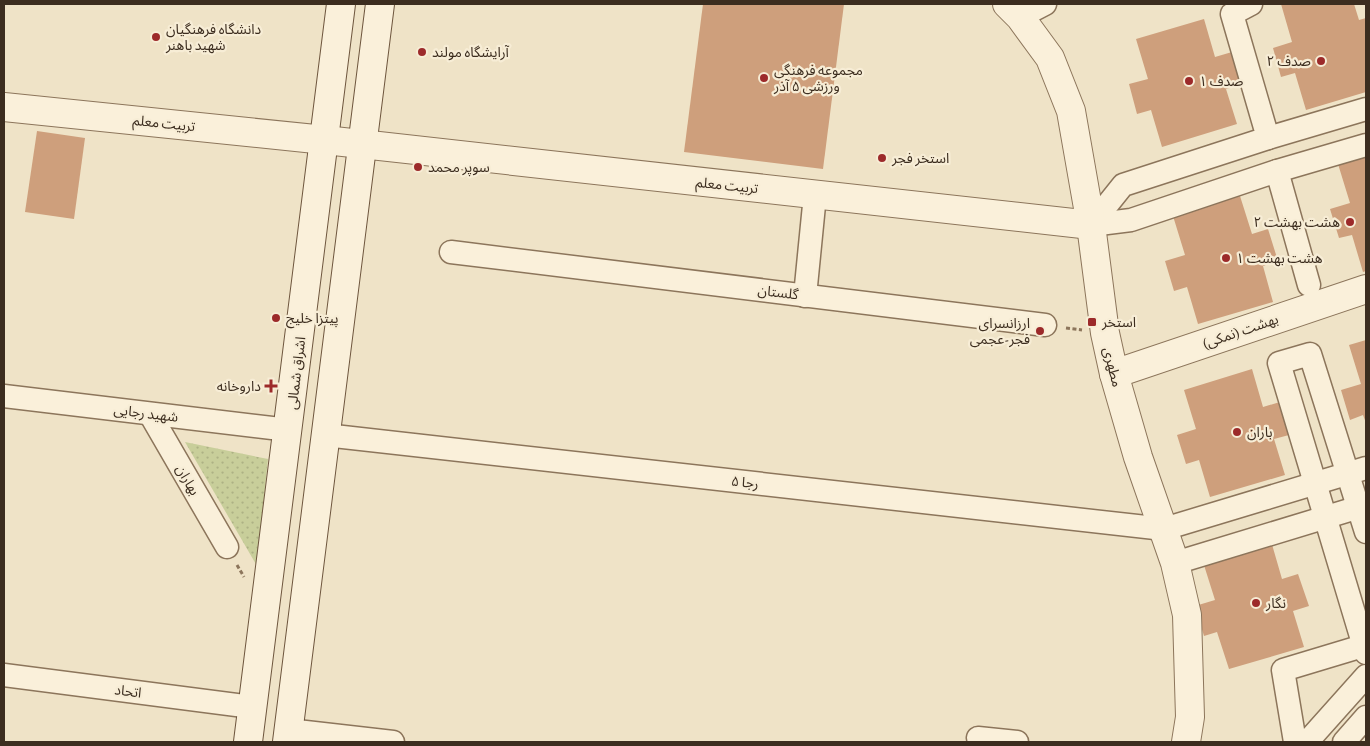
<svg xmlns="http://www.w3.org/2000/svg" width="1370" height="746" viewBox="0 0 1370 746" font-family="'Crimson Pro','Noto Sans Arabic',serif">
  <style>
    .grass { fill: url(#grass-dots) }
    .building { fill: #ce9f7c }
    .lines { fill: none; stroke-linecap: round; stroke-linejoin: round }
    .minor-casing { stroke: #8c755b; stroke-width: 25 }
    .tertiary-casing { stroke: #8c755b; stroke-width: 30 }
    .secondary-casing { stroke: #6e563e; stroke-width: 30 }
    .path { stroke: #8c755b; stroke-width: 3; stroke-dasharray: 4 2.5; stroke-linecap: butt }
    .minor { stroke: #faf0da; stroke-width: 22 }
    .tertiary { stroke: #faf0da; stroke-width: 28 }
    .secondary { stroke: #faf0da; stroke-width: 28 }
    .poi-dot { fill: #9c2a2a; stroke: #f7edd6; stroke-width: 2 }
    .labels { text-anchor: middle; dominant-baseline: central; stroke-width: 4.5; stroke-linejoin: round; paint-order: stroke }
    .poi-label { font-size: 14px; fill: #3c2d1f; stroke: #f7edd6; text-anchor: start }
    .street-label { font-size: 14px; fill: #3c2d1f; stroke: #f7edd6 }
  </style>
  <defs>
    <pattern id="grass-dots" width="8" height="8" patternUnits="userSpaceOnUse" patternTransform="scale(1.25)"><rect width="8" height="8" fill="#c8ce9a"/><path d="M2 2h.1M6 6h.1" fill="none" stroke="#adb184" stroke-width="1.8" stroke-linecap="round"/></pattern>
  </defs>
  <rect width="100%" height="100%" fill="#efe3c7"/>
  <!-- grass -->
  <path class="grass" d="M185 442 268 459 257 566Z"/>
  <!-- building -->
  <g class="building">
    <path d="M703 4H844L823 169 684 152Z"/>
    <path d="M1281 4H1354L1359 20 1366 18V92L1306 110 1295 73 1281 77 1273 48 1292 42Z"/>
    <path d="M1204 19 1215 57 1232 52 1241 84 1226 89 1237 124 1162 147 1151 110 1137 114 1129 84 1148 79 1136 39Z"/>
    <path d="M37 131 85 138 74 219 25 212Z"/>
    <path d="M1366 156V271L1363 272 1352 235 1339 238 1330 209 1350 203 1338 164Z"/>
    <path d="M1240 196 1252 234 1268 229 1278 261 1263 266 1273 302 1198 324 1187 287 1174 291 1165 261 1185 255 1173 216Z"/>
    <path d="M1366 340V423L1363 415 1350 420 1341 390 1361 384 1349 345Z"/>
    <path d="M1252 369 1263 407 1280 402 1289 435 1274 439 1285 475 1210 497 1199 460 1186 464 1177 435 1196 429 1184 390Z"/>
    <path d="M1271 541 1282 579 1298 574 1309 606 1293 611 1304 647 1229 669 1217 632 1204 636 1195 606 1215 600 1203 562Z"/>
  </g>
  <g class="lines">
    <defs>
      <g id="minor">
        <path d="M1020 17 1045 4"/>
        <path d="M1268 138 1366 109"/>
        <path d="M1277 171 1366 145"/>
        <path d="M1091 225 1123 185 1268 138 1232 14 1251 4"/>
        <path d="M1091 225 1131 220 1277 171 1309 285"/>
        <path d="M451 252 1045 325"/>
        <path d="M805 296 815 195"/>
        <path d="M4 396 289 430"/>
        <path d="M150 414 227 547"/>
        <path d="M325 435 1164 529 1366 468"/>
        <path d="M1366 532 1310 354 1279 363 1366 653"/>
        <path d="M1175 563 1366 505"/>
        <path d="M4 675 252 707"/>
        <path d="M288 730 393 742"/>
        <path d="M978 738 1017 742"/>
        <path d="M1295 742 1283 670 1366 645"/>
        <path d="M1307 742 1366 676"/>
        <path d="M1344 742 1366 717"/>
      </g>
      <g id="tertiary">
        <path d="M1007 4 1020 17 1050 58 1071 111 1091 225 1105 333 1114 374 1138 457 1175 563 1187 615 1190 717 1186 742"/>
        <path d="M4 107 325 140 1091 225"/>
        <path d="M1114 374 1366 289"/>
      </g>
      <g id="secondary">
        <path d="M248 742 341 4"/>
        <path d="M287 742 380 4"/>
      </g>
    </defs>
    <!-- minor casing -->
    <use href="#minor" class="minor-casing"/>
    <!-- tertiary casing -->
    <use href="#tertiary" class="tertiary-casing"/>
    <!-- secondary casing -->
    <use href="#secondary" class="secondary-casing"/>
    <!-- path -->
    <g class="path">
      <path d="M1066 328 1082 330"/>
      <path d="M237 565 244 577"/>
    </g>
    <!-- minor -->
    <use href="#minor" class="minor"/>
    <!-- tertiary -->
    <use href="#tertiary" class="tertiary"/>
    <!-- secondary -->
    <use href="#secondary" class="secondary"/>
  </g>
  <!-- markers -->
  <g class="poi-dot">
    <circle cx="156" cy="37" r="5"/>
    <circle cx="422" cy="52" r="5"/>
    <circle cx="1321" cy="61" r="5"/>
    <circle cx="764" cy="78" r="5"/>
    <circle cx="1189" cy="81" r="5"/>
    <circle cx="882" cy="158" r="5"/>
    <circle cx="418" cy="167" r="5"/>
    <circle cx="1350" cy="222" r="5"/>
    <circle cx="1226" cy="258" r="5"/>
    <circle cx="276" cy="318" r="5"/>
    <rect x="1087" y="317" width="10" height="10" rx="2.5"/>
    <circle cx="1040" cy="331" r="5"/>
    <path d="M268.5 378.5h5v5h5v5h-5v5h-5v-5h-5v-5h5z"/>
    <circle cx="1237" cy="432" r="5"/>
    <circle cx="1256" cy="603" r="5"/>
  </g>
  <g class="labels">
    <!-- poi labels -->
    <g class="poi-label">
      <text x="166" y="29">دانشگاه فرهنگیان<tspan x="166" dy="16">شهید باهنر</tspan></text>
      <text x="432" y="52">آرایشگاه مولند</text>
      <text x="1311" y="61" text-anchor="end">صدف ۲</text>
      <text x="774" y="70">مجموعه فرهنگی<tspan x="774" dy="16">ورزشی ۵ آذر</tspan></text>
      <text x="1199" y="81">صدف ۱</text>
      <text x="892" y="158">استخر فجر</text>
      <text x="428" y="167">سوپر محمد</text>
      <text x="1340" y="222" text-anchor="end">هشت بهشت ۲</text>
      <text x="1236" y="258">هشت بهشت ۱</text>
      <text x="286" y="318">پیتزا خلیج</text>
      <text x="1102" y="322">استخر</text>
      <text x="1030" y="323" text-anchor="end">ارزانسرای<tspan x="1030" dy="16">فجر-عجمی</tspan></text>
      <text x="261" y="386" text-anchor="end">داروخانه</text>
      <text x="1247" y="432">باران</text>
      <text x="1266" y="603">نگار</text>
    </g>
    <!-- street labels -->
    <g class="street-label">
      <text transform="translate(164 123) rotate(6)">تربیت معلم</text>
      <text transform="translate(727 185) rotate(6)">تربیت معلم</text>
      <text transform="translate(778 292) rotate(7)">گلستان</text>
      <text transform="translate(1240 331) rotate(-19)">بهشت (نمکی)</text>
      <text transform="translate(1113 367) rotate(76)">مطهری</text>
      <text transform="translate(296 373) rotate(-83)">اشراق شمالی</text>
      <text transform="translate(146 413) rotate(7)">شهید رجایی</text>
      <text transform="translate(188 480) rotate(60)">بهاران</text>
      <text transform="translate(745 482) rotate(6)">رجا ۵</text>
      <text transform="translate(128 691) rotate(7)">اتحاد</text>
    </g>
  </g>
  <!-- border -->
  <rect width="1370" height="746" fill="none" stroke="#3c2d1f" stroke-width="10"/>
</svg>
